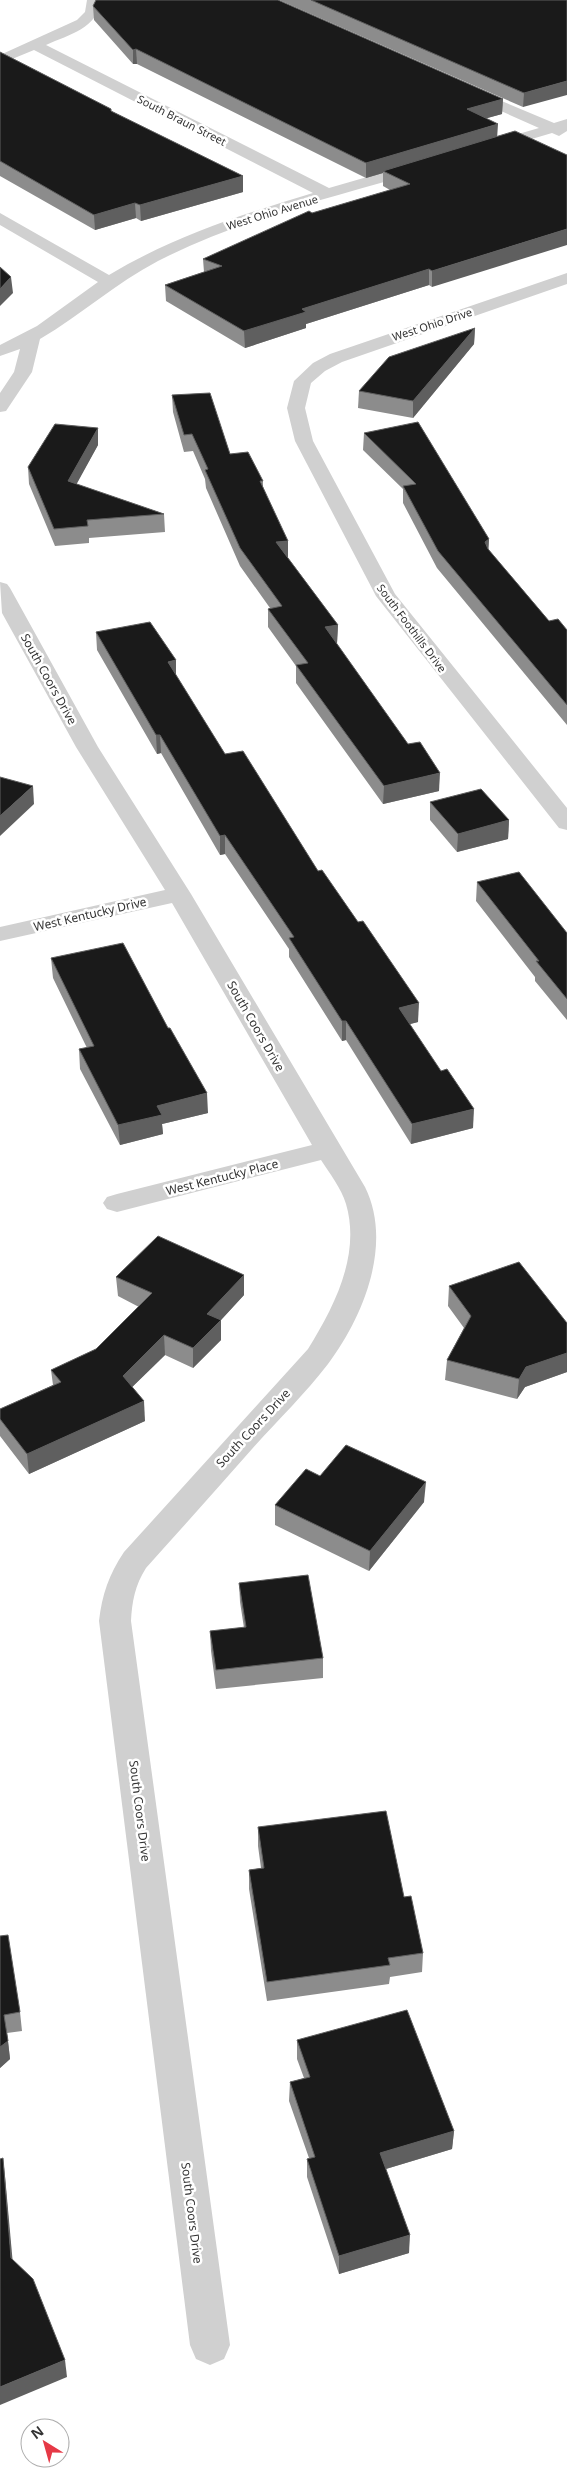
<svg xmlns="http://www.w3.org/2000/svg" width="567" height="2488" viewBox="0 0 567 2488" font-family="'Noto Sans',sans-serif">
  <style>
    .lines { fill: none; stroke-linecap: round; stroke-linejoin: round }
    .minor { fill: #d0d0d0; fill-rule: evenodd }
    .wall { fill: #8c8c8c }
    .shaded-wall { fill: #5f5f5f }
    .building { fill: #1a1a1a; stroke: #5f5f5f }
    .labels { text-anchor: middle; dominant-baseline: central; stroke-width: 5; stroke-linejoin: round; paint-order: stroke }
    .far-street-label { font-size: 11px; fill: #333; stroke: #fff }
    .street-label { font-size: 12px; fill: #333; stroke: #fff }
  </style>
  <rect width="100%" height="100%" fill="#fff"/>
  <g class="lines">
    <!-- minor -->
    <g class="minor">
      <path d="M87 0H101C97 29 70 34 46 45L329 188 419 162 427 167 425 170C335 197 242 218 158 261 116 283 81 315 40 339L32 372 6 411 0 412V393L14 372 20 349 0 356V345L37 326 98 282 0 225V213L109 275C172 237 243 214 313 193L34 50 0 64V55L77 20 85 12Z"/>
      <path d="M468 87 554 123 567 119V131L559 136 552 133 494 150H484L481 147 484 144 539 128 463 94 461 91 463 88Z"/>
      <path d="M567 273V284L342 362 325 371 311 383 305 408 313 441 395 594 567 808V830L559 828 376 596 295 441 287 408 294 381 313 363 330 354Z"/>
      <path d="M0 582 7 584 10 588 98 747 191 894 365 1187C393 1243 364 1316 328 1364 305 1394 277 1421 252 1449 217 1489 181 1529 146 1568 135 1585 132 1602 131 1621L230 2345 224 2359 210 2365 196 2359 190 2345 99 1621C102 1595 109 1574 124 1552L308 1349C334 1307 361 1255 346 1204 341 1188 330 1174 321 1160L117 1212 107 1209 103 1203 107 1197 117 1194 312 1145 172 903 0 941V927L165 890 76 747 2 613Z"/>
    </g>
  </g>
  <!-- wall -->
  <g class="wall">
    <path d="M279 0H567L523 107Z"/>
    <path d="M93 6 503 99 502 114 487 118 432 287 429 285 306 324V328L245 348 166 301 165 285 204 272 203 259 312 213 390 190 383 186V173L366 178 137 64H133L94 20Z"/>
    <path d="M0 52 111 109V111L243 176V192L141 221 136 218 95 230 0 176Z"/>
    <path d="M475 328 474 344 413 418 358 408 359 391Z"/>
    <path d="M172 395 230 454 263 481V487L288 558 338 625 337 643H336L439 791 383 804 296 683V666L268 627V609L270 608 240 566 206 488 205 479 193 451 184 452 173 412Z"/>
    <path d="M98 428V445L76 484 164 514 165 532 89 538V543L55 546 29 484 28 467Z"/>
    <path d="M364 433 489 539 488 549 549 621 567 630V725L437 568 403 503V489L363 450Z"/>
    <path d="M96 632 176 676 225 754 318 871 418 1022 410 1024 473 1128 411 1144 346 1040 342 1041 289 957V949L225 854 220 855 161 753 157 754 97 650Z"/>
    <path d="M430 802 509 820 508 839 457 852 430 820Z"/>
    <path d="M477 882 567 933V1020L535 981V977L476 901Z"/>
    <path d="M51 958 168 1028 208 1113 162 1124 163 1134 120 1145 80 1069 79 1049 87 1048 53 978Z"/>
    <path d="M244 1275V1295L221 1320V1340L193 1368 165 1355 132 1387 145 1421 29 1474 0 1436V1409L53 1385 51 1370 96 1349 139 1307 118 1296 116 1277Z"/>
    <path d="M449 1286 567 1323V1372L525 1387 517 1399 445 1380 447 1360 464 1328 448 1306Z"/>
    <path d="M320 1476 424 1502 369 1571 275 1525V1505Z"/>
    <path d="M239 1583 323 1658V1678L216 1689 211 1651 210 1631 244 1628 240 1602Z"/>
    <path d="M258 1827 404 1897 423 1953 422 1972 390 1977 389 1984 267 2001 249 1889V1870L261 1868 258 1846Z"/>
    <path d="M0 1936 20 2012 22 2031 7 2033 10 2059 0 2068Z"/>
    <path d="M297 2040 454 2131 452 2149 386 2169 409 2253 339 2274 307 2177V2159L309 2158 289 2101 290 2082 304 2078 297 2059Z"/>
  </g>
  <!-- shaded-wall -->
  <g class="shaded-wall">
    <path d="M136 49 137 64H133V50Z"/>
    <path d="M567 81V95L523 107 524 93Z"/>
    <path d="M503 99 502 114 466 124 467 109Z"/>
    <path d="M498 124 497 139 383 171V173L366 178V163Z"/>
    <path d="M243 176V192L141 221 140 205Z"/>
    <path d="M135 203 136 218 95 230 94 215Z"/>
    <path d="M567 229V245L432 287V271Z"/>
    <path d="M429 269V285L306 324V328L245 348 244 331 302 309Z"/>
    <path d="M11 277 13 293 0 306V289Z"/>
    <path d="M475 328 474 344 413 418V401Z"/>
    <path d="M98 428V445L69 498 68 481Z"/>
    <path d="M489 539 488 557 485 542Z"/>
    <path d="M288 541V558L276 542Z"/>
    <path d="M338 625 337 643 325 646V627Z"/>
    <path d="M176 660V678L168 662Z"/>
    <path d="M156 735H160L161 753 157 754Z"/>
    <path d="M440 773 439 791 383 804 384 786Z"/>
    <path d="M33 786 34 804 0 836V816Z"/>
    <path d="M509 820 508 839 457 852 458 834Z"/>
    <path d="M225 835V854L220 855V836Z"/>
    <path d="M419 1003 418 1022 399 1027V1008Z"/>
    <path d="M342 1021H346V1040L342 1041Z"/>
    <path d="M207 1093 208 1113 162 1124 163 1134 120 1145 118 1125 157 1106Z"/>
    <path d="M474 1109 473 1128 411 1144 412 1124Z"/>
    <path d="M244 1275V1295L221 1320V1340L193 1368V1348L207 1314Z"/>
    <path d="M164 1335 165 1355 124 1395 123 1376Z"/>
    <path d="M567 1353V1372L525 1387 517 1399 519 1379 526 1367Z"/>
    <path d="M144 1401 145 1421 29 1474 27 1454Z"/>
    <path d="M426 1482 424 1502 369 1571 370 1551Z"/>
    <path d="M8 2041 10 2059 0 2068V2047Z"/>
    <path d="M454 2131 452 2149 379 2171 380 2153Z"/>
    <path d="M3 2158 5 2176 14 2276 11 2258Z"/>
    <path d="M410 2235 409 2253 339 2274V2256Z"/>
    <path d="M65 2360 67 2377 0 2405V2387Z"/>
  </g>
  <!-- building -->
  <g class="building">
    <path d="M96 0H278L503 99 467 109 498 124 366 163 136 49 133 50 93 6Z"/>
    <path d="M311 0H567V81L524 93Z"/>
    <path d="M0 52 111 109V111L243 176 140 205 135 203 94 215 0 161Z"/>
    <path d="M515 131 567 155V229L432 271 429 269 302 309 306 312 244 331 165 285 222 266 203 259 309 211 312 213 410 184 383 171Z"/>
    <path d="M0 267 11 277 0 289Z"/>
    <path d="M475 328 413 401 359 391 389 357Z"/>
    <path d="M210 393 230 454 248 452 263 481H260L288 541 276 542 338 625 325 627 408 744 420 742 440 773 384 786 296 665 308 663 268 609 282 606 240 548 205 470 208 469 192 434 184 435 172 395Z"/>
    <path d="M418 422 489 539 485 542 488 549 549 621 558 619 567 630V705L438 551 403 486 416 484 364 433Z"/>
    <path d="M55 424 98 428 68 481 164 514 87 520 88 526 54 529 28 467Z"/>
    <path d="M150 622 176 660 168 662 225 754 243 751 318 871 322 870 358 922 363 921 419 1003 399 1008 441 1071 447 1069 474 1109 412 1124 346 1021H342L289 938 294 937 225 835 220 836 160 735H156L96 632Z"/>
    <path d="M0 777 33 786 0 816Z"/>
    <path d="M481 789 509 820 458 834 430 802Z"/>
    <path d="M519 872 567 933V999L536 961H539L477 882Z"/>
    <path d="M123 943 168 1028H170L207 1093 157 1106 162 1115 118 1125 79 1049 94 1046 51 958Z"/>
    <path d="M158 1236 244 1275 207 1314 221 1320 193 1348 164 1335 123 1376 144 1401 27 1454 0 1419V1409L61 1382 51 1370 96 1349 152 1293 116 1277Z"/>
    <path d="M519 1262 567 1323V1353L526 1367 519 1379 447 1360 471 1316 449 1286Z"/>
    <path d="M346 1445 426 1482 370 1551 275 1505 306 1469 320 1476Z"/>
    <path d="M308 1575 323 1658 216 1670 210 1631 246 1627 239 1583Z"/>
    <path d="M386 1811 404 1897 411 1896 423 1953 388 1958 390 1965 267 1982 249 1870 264 1868 258 1827Z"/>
    <path d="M8 1935 20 2012 4 2015 8 2041 0 2047V1936Z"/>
    <path d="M407 2010 454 2131 380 2153 410 2235 339 2256 307 2159 315 2157 290 2082 310 2077 297 2040Z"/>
    <path d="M3 2158 11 2258 33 2279 65 2360 0 2387V2159Z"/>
  </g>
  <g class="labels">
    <!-- far-street labels -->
    <g class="far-street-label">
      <text transform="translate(182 120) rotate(27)">South Braun Street</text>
      <text transform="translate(272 212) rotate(-17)">West Ohio Avenue</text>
      <text transform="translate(432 324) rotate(-18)">West Ohio Drive</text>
      <text transform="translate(412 628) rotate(53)">South Foothills Drive</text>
    </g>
    <!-- street labels -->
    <g class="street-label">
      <text transform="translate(49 679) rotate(61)">South Coors Drive</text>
      <text transform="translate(90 914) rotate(-13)">West Kentucky Drive</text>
      <text transform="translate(256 1026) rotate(60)">South Coors Drive</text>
      <text transform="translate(222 1177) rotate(-14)">West Kentucky Place</text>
      <text transform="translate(253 1428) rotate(-47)">South Coors Drive</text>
      <text transform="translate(140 1811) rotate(83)">South Coors Drive</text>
      <text transform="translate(192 2213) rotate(83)">South Coors Drive</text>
    </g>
  </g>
  <!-- north arrow -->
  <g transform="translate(45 2443) rotate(323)"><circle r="24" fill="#ffffff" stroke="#adadad"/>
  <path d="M0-4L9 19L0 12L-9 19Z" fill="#e63946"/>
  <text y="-8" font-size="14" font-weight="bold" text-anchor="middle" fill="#333333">N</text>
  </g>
</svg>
